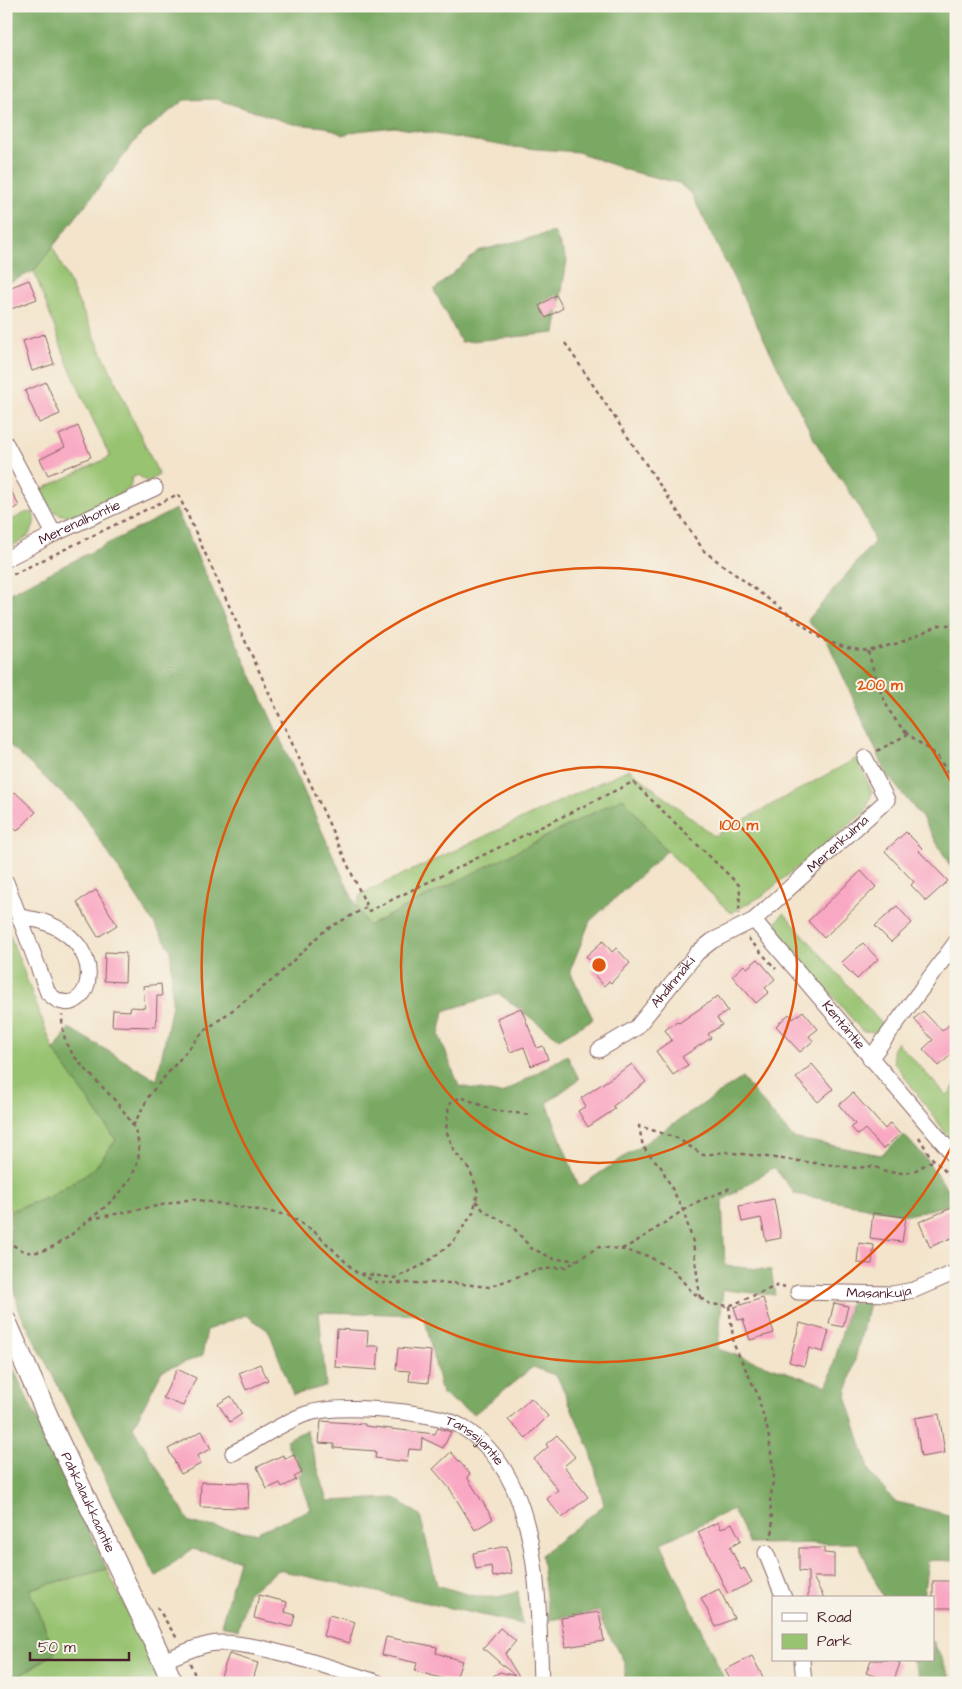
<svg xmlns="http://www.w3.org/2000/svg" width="962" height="1689" viewBox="0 0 962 1689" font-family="'Architects Daughter',sans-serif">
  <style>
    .green { fill: #98c371; stroke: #71714e }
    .forest { fill: #7aa963; stroke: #626447 }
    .building { fill: #f9a8c3 }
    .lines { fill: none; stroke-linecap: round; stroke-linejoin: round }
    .minor-casing { stroke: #856463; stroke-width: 17 }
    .tertiary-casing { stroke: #856463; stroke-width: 22 }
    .path { stroke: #856463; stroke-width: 2.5; stroke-dasharray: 4 4; stroke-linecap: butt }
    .minor { stroke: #fff; stroke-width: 15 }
    .tertiary { stroke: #fff; stroke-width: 20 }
    .ring { fill: none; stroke: #e0560e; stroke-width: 2.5 }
    .labels { text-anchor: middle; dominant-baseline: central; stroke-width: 4; stroke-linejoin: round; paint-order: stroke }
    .street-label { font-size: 14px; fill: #4a1f2b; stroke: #f7f3e8 }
    .centre { fill: #e0560e; stroke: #f7f3e8; stroke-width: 2.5 }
    .ring-label { font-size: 15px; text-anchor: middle; font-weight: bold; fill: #e0560e; stroke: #f7f3e8; stroke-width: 4; stroke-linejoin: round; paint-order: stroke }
  </style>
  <rect width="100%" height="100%" fill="#f7f3e8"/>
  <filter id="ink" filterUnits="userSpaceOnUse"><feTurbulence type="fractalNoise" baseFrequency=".02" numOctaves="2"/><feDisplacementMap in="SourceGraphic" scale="10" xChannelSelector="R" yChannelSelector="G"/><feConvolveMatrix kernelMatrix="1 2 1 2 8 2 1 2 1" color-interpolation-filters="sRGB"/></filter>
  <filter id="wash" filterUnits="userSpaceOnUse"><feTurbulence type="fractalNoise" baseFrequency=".0096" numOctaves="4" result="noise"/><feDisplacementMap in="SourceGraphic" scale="20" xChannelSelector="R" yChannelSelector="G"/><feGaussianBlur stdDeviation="1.12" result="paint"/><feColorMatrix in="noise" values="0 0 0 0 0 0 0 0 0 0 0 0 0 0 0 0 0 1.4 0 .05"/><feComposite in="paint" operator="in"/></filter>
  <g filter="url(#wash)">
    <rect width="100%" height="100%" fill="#f3e4cb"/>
    <!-- green -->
    <g class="green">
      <path d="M52 245 159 475 147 482 138 475 132 478 130 488C114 497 70 528 53 510 48 505 44 497 40 490L110 457 69 367 34 271Z"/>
      <path d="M33 512C39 533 23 541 6 549V523L25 513Z"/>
      <path d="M857 758 872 792 866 811 762 896 731 913 667 851 623 798 368 926 357 906 361 894 629 769 714 836Z"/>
      <path d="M784 913 883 1025 875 1032 862 1031 778 931 777 921Z"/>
      <path d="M6 925 54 1051 116 1140 94 1169 49 1197 10 1211 6 1202Z"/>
      <path d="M897 1042 947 1096 956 1084V1147L894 1062 893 1049Z"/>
      <path d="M107 1569 162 1683H8L55 1653 30 1589Z"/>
    </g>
    <!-- forest -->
    <g class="forest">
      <path d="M6 6H956V876L923 819 887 775 827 640 807 621 874 542C864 505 835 474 815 441L692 195 679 183 629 171 578 152 511 147 394 127 357 131 343 135 326 127 293 124 216 99 184 100 139 136 34 271 6 284Z"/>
      <path d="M554 232 567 260 555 333 461 342 434 290 478 251Z"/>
      <path d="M176 509 356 906 368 926 623 798 667 851 590 921 570 971 593 1019 559 1039 499 994 444 1011 439 1035 459 1086 501 1094 567 1055 579 1079 547 1103 579 1187 742 1078 793 1138 881 1155 904 1135 926 1159 956 1201V1203L908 1215 795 1194 774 1167 722 1201 725 1266 771 1270 775 1295 723 1290 718 1349 828 1386 850 1302 869 1303 846 1396 871 1474 894 1501 956 1517V1561L928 1560 923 1598H883L858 1543 749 1544 733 1509 661 1543 726 1683H625V1663L596 1612 549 1620 541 1555 604 1505 591 1452 557 1376 533 1367 474 1414 442 1394 424 1315 319 1312 326 1386 293 1395 269 1331 246 1315 207 1330 202 1356 162 1371 133 1427 190 1523 255 1533 311 1509 286 1440 306 1430 328 1501 395 1498 420 1515 437 1585C468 1594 487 1604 518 1591L522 1624 278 1570 248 1593 238 1630 221 1625 239 1560 192 1549 156 1577 19 1310 10 1269V1211L49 1197 94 1169 116 1140 54 1051 69 1028 157 1080 172 1005 171 950 81 811 6 742V595Z"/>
      <path d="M6 1353 107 1569 30 1589 55 1653 8 1683H6Z"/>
      <path d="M933 1641 953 1683H922L912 1660H933Z"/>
    </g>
    <g id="blocks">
      <!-- building -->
      <g class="building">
        <path d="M29 280 37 299 6 311V289Z"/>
        <path d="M556 295 563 308 546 318 539 306Z"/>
        <path d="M44 334 54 364 32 371 23 341Z"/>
        <path d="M46 382 60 414 39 423 25 391Z"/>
        <path d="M78 426 91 457 48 475 40 459 65 447 59 435Z"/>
        <path d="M6 481 19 506 6 513Z"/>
        <path d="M15 792 36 812 17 831 6 821V801Z"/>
        <path d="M906 832 922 848 919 851 948 881 926 901 911 885 914 882 885 851Z"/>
        <path d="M861 871 876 887 824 938 808 921Z"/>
        <path d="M96 890 117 925 98 937 77 902Z"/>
        <path d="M897 906 912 923 891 942 875 926Z"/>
        <path d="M603 941 612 952 616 948 630 963 611 983 609 981 604 986 592 972 596 968 586 956Z"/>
        <path d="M863 943 878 959 857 979 841 963Z"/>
        <path d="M105 952 126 953 125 982 104 981Z"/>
        <path d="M758 959 775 979 765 988 769 992 756 1003 732 976 744 965 747 968Z"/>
        <path d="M161 984 162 996H157L156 1027 112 1026 113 1010 130 1011 131 1007 145 1008 143 986Z"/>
        <path d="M718 996 728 1011 717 1018 722 1025 708 1034 711 1038 682 1057 688 1065 673 1075 656 1051 672 1040 665 1030 677 1021 679 1023Z"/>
        <path d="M521 1008 537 1048 543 1046 548 1059 531 1066 524 1047 510 1052 497 1018Z"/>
        <path d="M803 1011 818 1029 809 1036 813 1041 800 1052 776 1026 789 1014 793 1019Z"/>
        <path d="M923 1011 942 1031 956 1019V1050L939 1066 923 1049 933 1040 914 1019Z"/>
        <path d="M632 1064 646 1082 613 1106 615 1109 588 1127 578 1111 586 1106 581 1098Z"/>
        <path d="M812 1064 833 1089 818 1102 796 1078Z"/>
        <path d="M853 1093 885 1129 890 1123 900 1134 883 1149 865 1129 858 1135 851 1127 855 1124 839 1105Z"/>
        <path d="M774 1199 781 1238 766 1241 761 1218 742 1222 739 1206Z"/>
        <path d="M956 1206V1236L930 1247 919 1222Z"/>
        <path d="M873 1213 906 1217 902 1242 870 1238Z"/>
        <path d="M859 1243 874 1245 872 1264 857 1263Z"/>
        <path d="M763 1298 774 1333 750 1340 743 1319 738 1320 734 1307Z"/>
        <path d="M834 1303 848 1306 843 1327 829 1324Z"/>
        <path d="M800 1323 829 1331 823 1352 809 1348 804 1366 789 1362Z"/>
        <path d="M337 1329 368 1331 367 1346H379L377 1370 335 1367Z"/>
        <path d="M398 1348 431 1351 428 1383 409 1381 410 1371 396 1370Z"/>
        <path d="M260 1364 268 1380 246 1390 239 1373Z"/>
        <path d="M177 1369 196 1378 183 1406 163 1398Z"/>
        <path d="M231 1396 242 1414 230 1422 218 1404Z"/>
        <path d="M531 1398 548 1416 526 1438 508 1420Z"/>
        <path d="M939 1414 945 1453 921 1457 915 1418Z"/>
        <path d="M321 1421 365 1424V1426L435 1434 438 1428 451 1432 443 1448 422 1438 421 1450 409 1449 407 1462 375 1458 376 1451 334 1448V1444L319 1443Z"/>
        <path d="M202 1431 211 1449 197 1456 201 1464 181 1474 168 1449Z"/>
        <path d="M557 1435 575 1457 564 1466 588 1497 562 1518 547 1499 558 1490 534 1459 548 1447 546 1444Z"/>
        <path d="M451 1452 470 1474 467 1477 493 1519 475 1530 450 1489 433 1469Z"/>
        <path d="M283 1455 285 1459 294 1455 302 1473 294 1477 296 1480 282 1487 280 1483 267 1489 257 1467Z"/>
        <path d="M201 1482 249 1483 248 1508 200 1507Z"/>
        <path d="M718 1522 721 1529 732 1523 741 1541 730 1547 741 1570 744 1568 752 1582 728 1594 698 1532Z"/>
        <path d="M507 1546 512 1573 493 1577 491 1566 476 1569 473 1553Z"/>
        <path d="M799 1548H824V1553L834 1554V1577H813L824 1598H808V1572L799 1571Z"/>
        <rect x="933" y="1581" width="23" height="27"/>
        <path d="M719 1589 734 1618 716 1627 701 1598Z"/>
        <path d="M259 1595 287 1602 285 1612 295 1615 292 1627 254 1618Z"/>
        <path d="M599 1612 604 1641 566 1647 561 1618Z"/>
        <path d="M329 1615 355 1622 349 1643 323 1636Z"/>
        <path d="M500 1628 516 1641 505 1654 519 1677 528 1680V1683H497L493 1676 500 1672 515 1676 483 1648Z"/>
        <path d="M386 1637 437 1647 436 1653 462 1661 455 1682 415 1671 417 1663 382 1655Z"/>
        <path d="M229 1654 258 1663 252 1683H241L221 1676Z"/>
        <path d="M752 1656 763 1677 751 1683H732L725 1670Z"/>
        <path d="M871 1660H893L900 1663 893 1683 866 1673Z"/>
      </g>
    </g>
  </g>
  <g filter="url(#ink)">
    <use href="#blocks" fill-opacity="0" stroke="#856463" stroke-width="1"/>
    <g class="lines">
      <defs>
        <g id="minor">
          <path d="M6 444 54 534"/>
          <path id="s1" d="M6 559 54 534 155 488"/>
          <path d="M6 882 48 993C85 1030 118 949 44 922 37 919 28 919 21 917"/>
          <path id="s2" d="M754 920 956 1158"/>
          <path id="s3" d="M599 1050 636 1028 697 953 712 941 754 920 887 800 865 758"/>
          <path d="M870 1059 956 942"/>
          <path id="s4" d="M798 1292 892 1294 914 1290 956 1272"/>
          <path id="s5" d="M233 1453C256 1441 281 1423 306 1414 332 1405 376 1409 404 1412 423 1415 445 1417 462 1427 542 1475 538 1601 541 1683"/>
          <path d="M766 1553 784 1598"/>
          <path d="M802 1660 804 1683"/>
          <path d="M163 1661C178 1655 194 1647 210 1644 247 1637 340 1671 379 1683"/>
        </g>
        <g id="tertiary">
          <path id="s6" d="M6 1321 57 1437 173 1683"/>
        </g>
      </defs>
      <!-- minor casing -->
      <use href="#minor" class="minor-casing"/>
      <!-- tertiary casing -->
      <use href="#tertiary" class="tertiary-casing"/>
      <!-- path -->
      <g class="path">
        <path d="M565 343 704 551 823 640 847 648 868 651 899 643 940 625H956"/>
        <path d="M6 578 178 494 367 907"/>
        <path d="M868 651C877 682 884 712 908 734"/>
        <path d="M877 751 908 734 937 756 954 782 956 809"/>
        <path d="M748 938 776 969"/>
        <path d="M133 1126 150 1094 203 1032 274 979 325 930 367 907 369 911 633 782 740 886 739 914"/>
        <path d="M919 1137 930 1156 956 1182"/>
        <path d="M476 1201 484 1211 512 1226 531 1248 554 1259 576 1260"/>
        <path d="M90 1219 192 1199 288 1215 315 1232 357 1273 395 1278 423 1265 452 1243 473 1213 478 1192 470 1170 455 1152 446 1130 449 1104 461 1097 493 1110 530 1115"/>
        <path d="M6 1222V1233"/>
        <path d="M6 1241C13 1245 20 1250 27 1252 41 1255 61 1243 72 1234 90 1218 114 1203 128 1182 167 1124 90 1087 67 1045 63 1035 62 1025 62 1015"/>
        <path d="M622 1249C647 1237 668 1219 692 1205 705 1197 719 1195 731 1187"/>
        <path d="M360 1274 378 1283H453L489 1287 536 1270 566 1267 598 1247 620 1249 648 1256 674 1271 692 1292 710 1304 729 1306 779 1285 785 1287"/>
        <path d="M6 1295 10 1305"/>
        <path d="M700 1298 693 1242 683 1210 661 1167 643 1147 639 1126 677 1138 703 1155 726 1152 856 1168 874 1166 885 1172 904 1173 914 1171 934 1160"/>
        <path d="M729 1306 734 1345 757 1393 768 1432 774 1474 770 1502 773 1530 770 1539"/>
        <path d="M157 1607 178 1640"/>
        <path d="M190 1663 198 1683"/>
      </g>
      <!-- minor -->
      <use href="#minor" class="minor"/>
      <!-- tertiary -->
      <use href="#tertiary" class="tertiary"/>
    </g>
  </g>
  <!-- distance rings -->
  <g class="ring">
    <circle cx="599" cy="965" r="198"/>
    <path d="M954 1142A397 397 0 1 1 954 788"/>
  </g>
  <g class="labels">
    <!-- street labels -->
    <g class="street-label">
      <text stroke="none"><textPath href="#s1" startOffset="82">Merenalhontie</textPath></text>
      <text stroke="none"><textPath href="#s3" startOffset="319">Merenkulma</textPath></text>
      <text stroke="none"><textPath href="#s3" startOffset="102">Ahdinmäki</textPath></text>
      <text stroke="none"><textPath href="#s2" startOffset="138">Kentäntie</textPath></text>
      <text stroke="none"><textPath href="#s4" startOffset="81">Masankuja</textPath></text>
      <text stroke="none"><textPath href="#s5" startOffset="260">Tanssijantie</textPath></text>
      <text stroke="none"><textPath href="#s6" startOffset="199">Pahkalaukkaantie</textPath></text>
    </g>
  </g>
  <circle cx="599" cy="965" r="8" class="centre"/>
  <g class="ring-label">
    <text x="880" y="690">200 m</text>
    <text x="739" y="830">100 m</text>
  </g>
  <!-- margin -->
  <rect width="962" height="1689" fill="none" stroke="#f7f3e8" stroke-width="25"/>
  <!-- legend -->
  <rect x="772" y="1596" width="162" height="65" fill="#f7f3e8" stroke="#b29e9c"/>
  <rect x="782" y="1613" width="25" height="8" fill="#ffffff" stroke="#b29e9c"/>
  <text x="817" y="1622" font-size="15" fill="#4a1f2b">Road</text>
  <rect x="782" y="1634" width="25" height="15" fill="#98c371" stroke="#b29e9c"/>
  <text x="817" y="1646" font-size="15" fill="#4a1f2b">Park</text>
  <!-- scale -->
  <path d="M30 1652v8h99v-8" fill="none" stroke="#4a1f2b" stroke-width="2.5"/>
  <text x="38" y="1652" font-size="15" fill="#4a1f2b" stroke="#f7f3e8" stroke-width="4" paint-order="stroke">50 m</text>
</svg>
